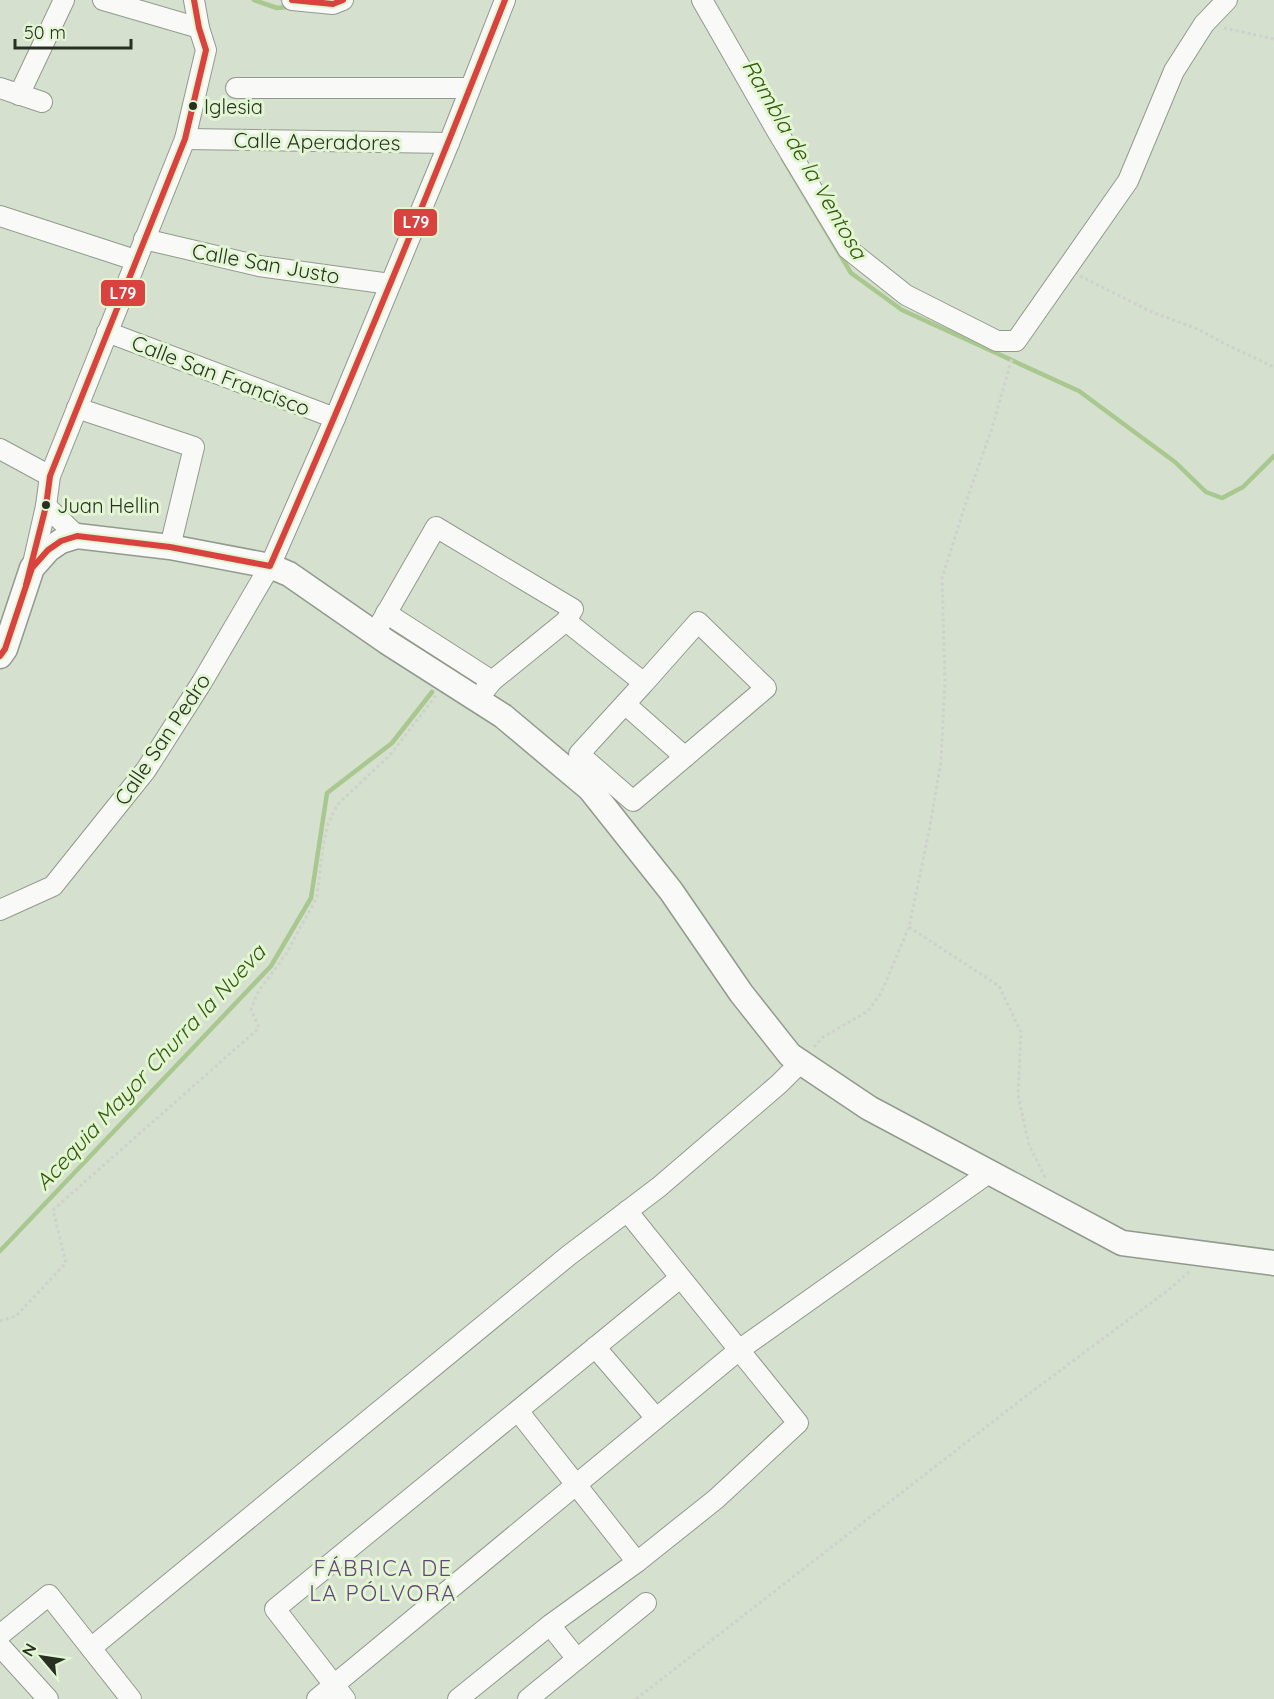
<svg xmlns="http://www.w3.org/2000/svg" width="1274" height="1699" viewBox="0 0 1274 1699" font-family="Quicksand,sans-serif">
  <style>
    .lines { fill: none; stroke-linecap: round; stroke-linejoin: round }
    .stream { stroke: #a9c890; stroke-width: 4.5 }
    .minor-casing { stroke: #929a8d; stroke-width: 22 }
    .major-casing { stroke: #929a8d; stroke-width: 27 }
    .path { stroke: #cfd2cc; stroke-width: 3; stroke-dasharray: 3 3; stroke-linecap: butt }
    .minor { stroke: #f9faf8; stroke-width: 20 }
    .major { stroke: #f9faf8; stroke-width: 24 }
    .bus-1-casing { stroke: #e2f6d3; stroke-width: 10 }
    .bus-1 { stroke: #da4240; stroke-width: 6 }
    .bus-dot { fill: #283022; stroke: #e2f6d3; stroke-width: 2 }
    .labels { text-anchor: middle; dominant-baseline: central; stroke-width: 6; stroke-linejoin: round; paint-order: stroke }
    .bus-label { font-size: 20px; fill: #283022; stroke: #e2f6d3; text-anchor: start }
    .street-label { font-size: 21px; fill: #283022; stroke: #e2f6d3 }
    .water-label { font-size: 22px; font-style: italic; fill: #345709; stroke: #e2f6d3 }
    .neighbourhood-label { font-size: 22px; letter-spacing: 1.5px; fill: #67437d; stroke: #e2f6d3 }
    .line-badge { stroke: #e2f6d3; stroke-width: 2 }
    .badge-label { font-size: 16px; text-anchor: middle; font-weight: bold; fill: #fff }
  </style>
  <rect width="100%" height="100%" fill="#d5e0ce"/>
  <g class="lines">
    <!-- stream -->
    <g class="stream">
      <path d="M254 0 277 8 288 7"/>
      <path d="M783 159 851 273 902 310 1079 391 1175 462 1206 492 1222 498 1243 487 1274 456"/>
      <path d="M0 1251 271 966 311 898 327 793 392 743 432 692"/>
    </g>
    <defs>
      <g id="minor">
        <path d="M103 0 199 28"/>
        <path d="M292 0 333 4 343 0"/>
        <path d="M702 0 777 131 848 249 906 295 997 341H1016L1128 181 1174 71 1204 24 1227 0"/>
        <path d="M0 88 42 102"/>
        <path d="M236 88H470"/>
        <path d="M19 95 64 0"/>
        <path d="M185 139 449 143"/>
        <path d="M0 216 135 260"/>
        <path d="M144 239 259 266 390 284"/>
        <path d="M107 332 335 418"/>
        <path d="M77 408 194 447 170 547"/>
        <path d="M0 449 50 476"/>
        <path d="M46 506 77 536"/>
        <path d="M32 568 46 506 50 476 185 139 206 50 199 28 194 0"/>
        <path d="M386 613 492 681"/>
        <path d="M566 621 644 683 579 754 633 801 766 688 698 622 644 683"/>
        <path d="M375 633 436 527 573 609 566 621 492 681 477 700"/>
        <path d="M625 704 685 757"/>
        <path d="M0 910 53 886 146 770 202 682 270 566 335 418 449 143 505 0"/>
        <path d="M595 1347 656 1418"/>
        <path d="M518 1411 637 1562"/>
        <path d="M550 1625 577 1659"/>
        <path d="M0 1635 49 1595 131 1699"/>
        <path d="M0 1646 48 1699"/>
        <path d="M91 1648 568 1256 659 1187 779 1084 801 1062"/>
        <path d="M317 1699 739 1350 990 1172"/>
        <path d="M345 1699 275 1609 680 1278"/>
        <path d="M458 1699 550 1625 637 1562 716 1499 798 1423 627 1211"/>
        <path d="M528 1699 646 1603"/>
      </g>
      <path id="major" d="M0 656 5 649 32 568 48 550 61 541 77 536 170 547 270 566 289 574 387 642 503 716 590 789 671 891 741 993 790 1055 869 1108 1122 1243 1274 1263"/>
    </defs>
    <!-- minor casing -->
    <use href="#minor" class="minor-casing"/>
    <!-- major casing -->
    <use href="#major" class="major-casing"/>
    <!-- path -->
    <g class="path">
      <path d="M1224 28 1274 39"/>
      <path d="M1080 276 1152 312 1200 330 1225 344 1274 367"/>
      <path d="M909 927 999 986 1021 1032 1018 1095 1029 1145 1046 1179"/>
      <path d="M814 1047 823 1037 868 1011 881 993 909 927 929 831 941 762 945 681 942 578 969 493 992 428 1012 358"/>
      <path d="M0 1321 16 1316 66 1263 53 1210 259 1028 251 1009 258 992 286 954 317 897 323 846 328 824 337 805 391 754 437 694"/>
      <path d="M636 1699 1026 1396 1167 1291 1190 1271"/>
    </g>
    <!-- minor -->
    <use href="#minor" class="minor"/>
    <!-- major -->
    <use href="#major" class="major"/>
    <defs>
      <g id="bus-1">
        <path d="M292 0 333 4 343 0"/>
        <path d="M26 585 46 506 50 476 185 139 206 50 199 28 194 0"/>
        <path d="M0 656 5 649 32 568 48 550 61 541 77 536 170 547 270 566C352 379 430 190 505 0"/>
      </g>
    </defs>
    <!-- bus-1 casing -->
    <use href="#bus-1" class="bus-1-casing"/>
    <!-- bus-1 -->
    <use href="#bus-1" class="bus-1"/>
  </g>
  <!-- markers -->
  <g class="bus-dot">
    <circle cx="193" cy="106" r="5"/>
    <circle cx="46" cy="505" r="5"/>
  </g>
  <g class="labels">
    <!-- bus labels -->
    <g class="bus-label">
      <text x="204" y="106">Iglesia</text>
      <text x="57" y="505">Juan Hellin</text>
    </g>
    <!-- street labels -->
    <g class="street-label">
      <text transform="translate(317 141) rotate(1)">Calle Aperadores</text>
      <text transform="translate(266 263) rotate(10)">Calle San Justo</text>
      <text transform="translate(221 375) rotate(21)">Calle San Francisco</text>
      <text transform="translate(162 739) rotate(-56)">Calle San Pedro</text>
    </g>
    <!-- water labels -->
    <g class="water-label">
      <text transform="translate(805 159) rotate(60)">Rambla de la Ventosa</text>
      <text transform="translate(150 1067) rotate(-47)">Acequia Mayor Churra la Nueva</text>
    </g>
    <!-- neighbourhood labels -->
    <g class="neighbourhood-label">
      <text x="383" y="1568">FÁBRICA DE<tspan x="383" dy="25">LA PÓLVORA</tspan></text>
    </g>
  </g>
  <g class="line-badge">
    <rect x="393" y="208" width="45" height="29" rx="6" fill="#da4240"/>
    <rect x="100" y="279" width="46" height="28" rx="6" fill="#da4240"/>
  </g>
  <g class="badge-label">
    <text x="416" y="228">L79</text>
    <text x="123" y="299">L79</text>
  </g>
  <!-- north arrow -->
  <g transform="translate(42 1657) rotate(299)" stroke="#e2f6d3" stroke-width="4.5" paint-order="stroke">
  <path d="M0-4.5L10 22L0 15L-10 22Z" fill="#283022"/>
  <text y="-9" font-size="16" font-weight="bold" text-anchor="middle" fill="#283022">N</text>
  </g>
  <!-- scale -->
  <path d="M15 39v9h116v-9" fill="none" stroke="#283022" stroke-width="3"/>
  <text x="24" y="39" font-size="18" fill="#283022" stroke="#e2f6d3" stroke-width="4.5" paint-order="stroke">50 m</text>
</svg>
